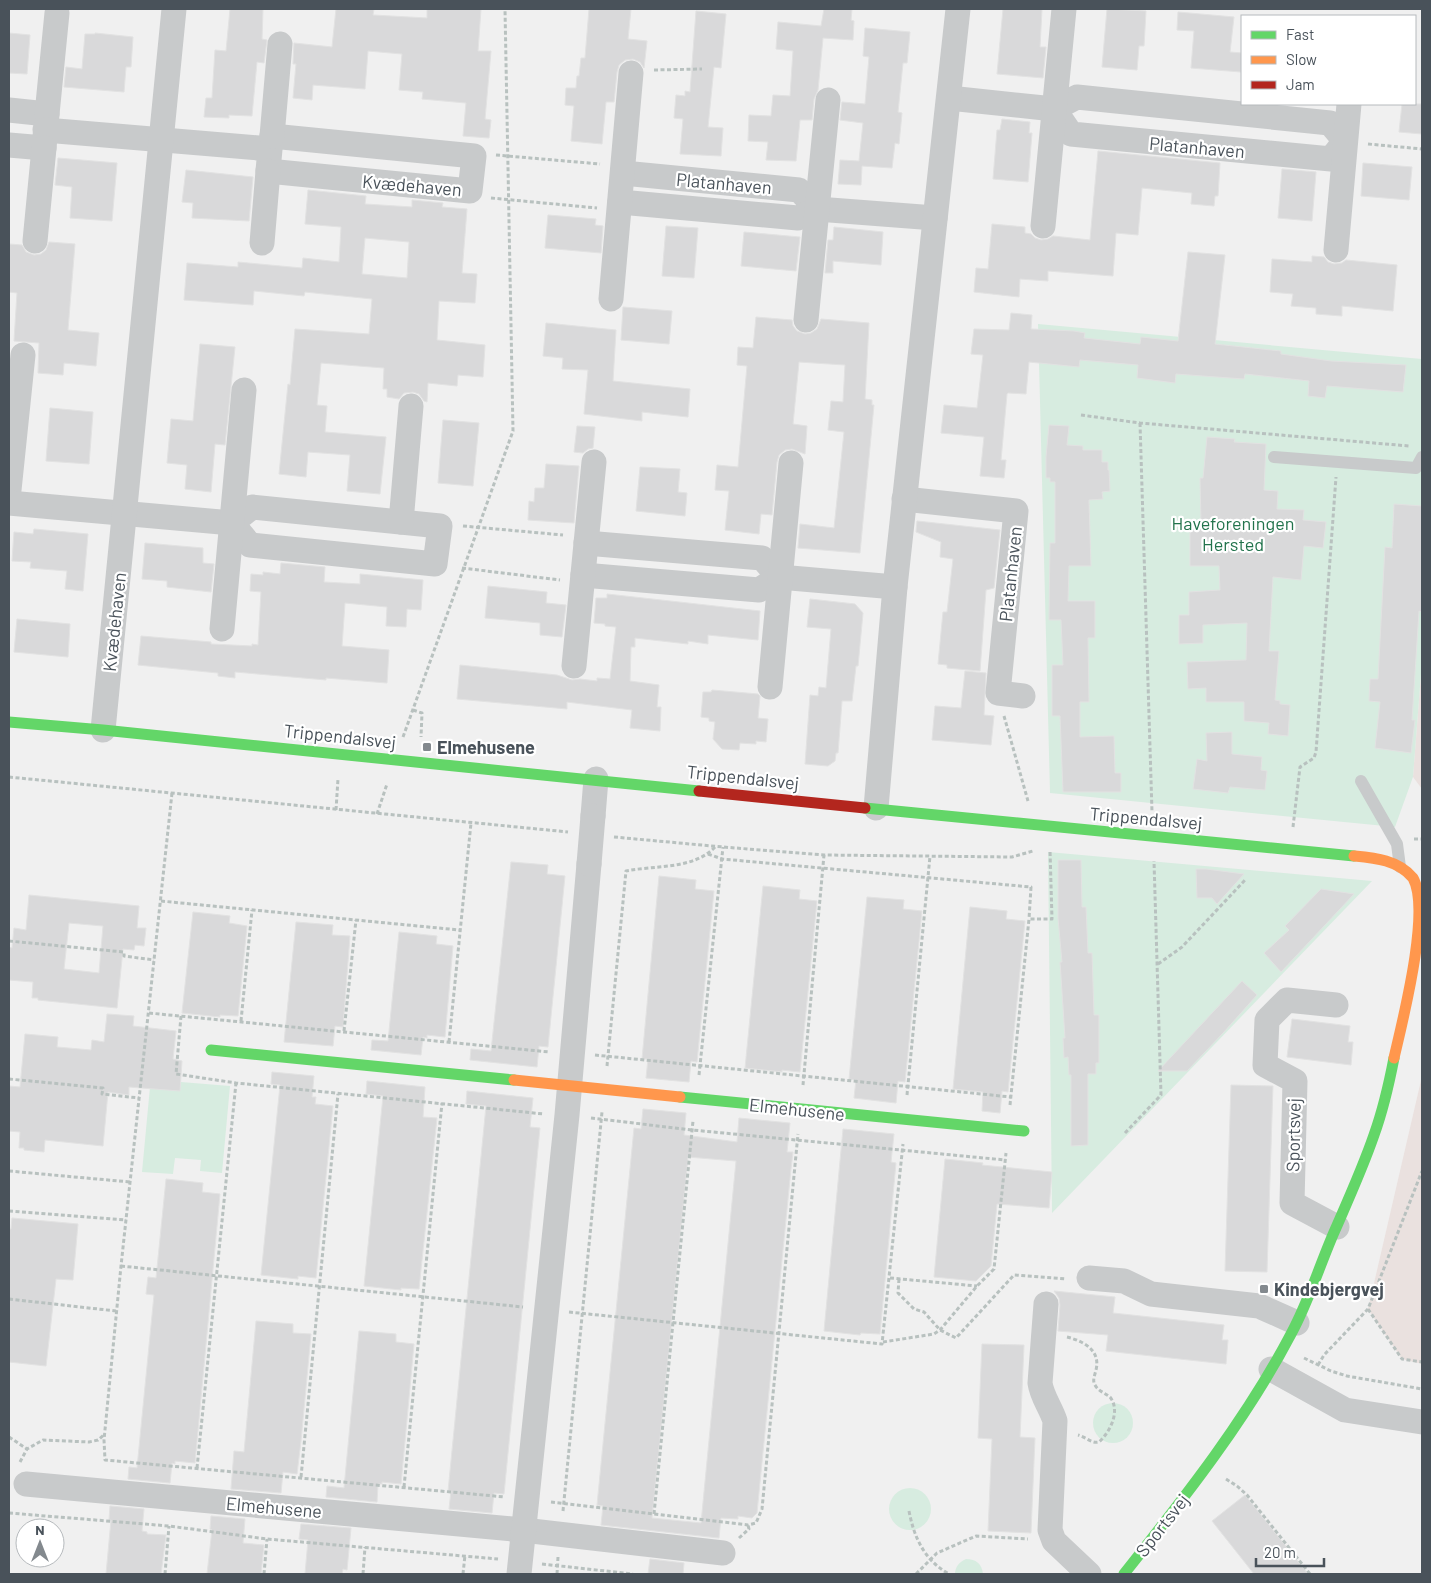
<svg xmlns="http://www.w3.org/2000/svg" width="1431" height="1583" viewBox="0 0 1431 1583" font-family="Barlow,sans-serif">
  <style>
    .medical { fill: #eae1df }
    .green { fill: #d7ece0 }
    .building { fill: #d9d9da; stroke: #e2e2e2; fill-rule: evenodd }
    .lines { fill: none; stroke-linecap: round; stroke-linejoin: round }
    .path { stroke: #b8c1bf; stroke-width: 3; stroke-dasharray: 4 2.5; stroke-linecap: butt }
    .lane { stroke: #c8cacb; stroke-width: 12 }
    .street { stroke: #c8cacb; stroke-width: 25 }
    .fast { stroke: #63d668; stroke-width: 11 }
    .slow { stroke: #ff974d; stroke-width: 11 }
    .jam { stroke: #b3261e; stroke-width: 11 }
    .street-bridge { stroke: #c8cacb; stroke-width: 25 }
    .poi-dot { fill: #83898e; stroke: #fff; stroke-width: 2 }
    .labels { text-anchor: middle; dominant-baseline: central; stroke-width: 4.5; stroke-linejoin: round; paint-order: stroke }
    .street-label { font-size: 18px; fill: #49525a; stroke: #fff }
    .park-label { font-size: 18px; fill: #22734c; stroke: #fff }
    .poi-label { font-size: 18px; font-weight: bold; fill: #49525a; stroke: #fff; text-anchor: start }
  </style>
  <rect width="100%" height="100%" fill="#f0f0f0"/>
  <!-- medical -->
  <g class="medical">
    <path d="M1422 661V789L1413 777Z"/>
    <path d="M1422 1076V1364L1402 1359 1368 1309Z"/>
  </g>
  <!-- green -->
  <g class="green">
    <path d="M1038 324 1422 359V661L1413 777 1395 827 1050 793Z"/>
    <path d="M1048 852 1372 881 1052 1213Z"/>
    <path d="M181 1082 230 1086 222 1173 200 1171 201 1160 175 1158 173 1174 142 1172 150 1087 180 1089Z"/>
    <circle cx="1113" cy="1423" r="20"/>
    <circle cx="910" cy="1509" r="21"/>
    <path d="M966 1559C976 1559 982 1564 983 1574H955C955 1567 959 1562 966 1559Z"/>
  </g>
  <!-- building -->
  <g class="building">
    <path d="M230 9H263L262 39 267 40 264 63 257 62 252 116 229 115V118L204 117 206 98H212L215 50 226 51Z"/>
    <path d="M336 9H374L373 15 427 18V9H481L478 51H491L485 119 491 120 489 138 463 136 466 103 422 99 423 92 399 90 402 54 368 51 365 89 313 85 312 100 293 98 296 64H293L294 43 332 47Z"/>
    <path d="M589 9H631L628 39 647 41 644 68 640 62 633 59 625 60 619 65 617 72 614 102H606L602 144 571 141 574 106 565 105 566 88H576L577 76H579L581 58H585Z"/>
    <path d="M824 9H852L851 20 854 21 853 40 823 38 818 90 814 99 812 120H800L796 161 766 160 768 142 748 141 749 115 771 116 773 95 790 96 793 51 776 49 778 22 821 26Z"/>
    <path d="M1003 9H1042L1040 47H1046L1043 78 997 74Z"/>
    <path d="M1107 9 1146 11 1144 46H1139L1137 70 1102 67Z"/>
    <path d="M696 11 726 14 721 68 714 67 708 127 723 128 721 156 680 154 683 119 674 118 676 95 685 96V91L690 92Z"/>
    <path d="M1178 12 1234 17 1230 52 1242 53 1241 72 1191 68 1194 31 1177 30Z"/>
    <path d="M865 28 910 32 907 63H903L898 112 902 113 899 144 895 143 892 168 862 166 861 185 838 184 840 160 859 161 863 123 840 120 842 102 865 104 869 57 863 56Z"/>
    <path d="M9 33 30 35 27 74 9 73Z"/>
    <path d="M95 33 133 37 131 67H126L124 92 64 87 66 67 82 69 85 34H95Z"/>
    <path d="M1402 104H1422V134L1399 132Z"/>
    <path d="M1002 119 1030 122 1029 133H1032L1028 182 993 179 997 130H1000Z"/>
    <path d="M1098 151 1220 163 1218 196H1215L1214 206 1191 204 1192 193 1142 188 1138 235 1116 233 1113 276 1048 271V281L1020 279 1019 297 974 292 976 268 988 269 992 224 1025 227V233L1031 234 1035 238 1041 240 1048 239 1053 236 1090 240Z"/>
    <path d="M58 158 117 163 112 221 70 218 72 187 55 185Z"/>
    <path d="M1363 163 1412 167 1409 200 1361 196Z"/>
    <path d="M1282 169 1316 172 1312 221 1278 218Z"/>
    <path d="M186 170 253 177 249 221 192 218 193 203 182 202Z"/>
    <path d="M308 190 366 196 365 204 412 207V200L443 203 442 207 467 209 462 273 477 274 475 303 439 301 437 340 485 345 483 377 458 375 457 386 428 383 427 402 424 401 419 394 413 392 404 393 399 399 387 397V389H383L384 368 321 363 317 405 327 406 325 432 386 437 380 494 347 491 350 455 308 452 306 477 279 474 288 384 290 385 295 329 369 334 372 299 305 292 304 296 254 291 253 305 184 300 187 263 238 267V262L302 268 303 258 339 262 341 227 305 224ZM365 238 409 242 407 278 362 274Z"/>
    <path d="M548 215 596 219 595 225 603 226 601 253 545 248Z"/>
    <path d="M666 226 698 228 694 278 662 276Z"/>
    <path d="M834 227 883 232 881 265 833 261V273H825L828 240H833Z"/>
    <path d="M744 232 800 237 796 271 741 266Z"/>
    <path d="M49 242 75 244 68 330 99 333 96 366 64 363 63 375 38 373 39 343 14 341 17 293 9 292V244L22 245 26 252 34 255 41 254 46 250Z"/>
    <path d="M1188 252 1225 255 1215 344 1281 351V354L1331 361 1406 365 1403 392 1327 386 1325 398 1308 396 1309 381 1245 374 1244 379 1176 374 1175 383 1137 378 1138 365 1080 360 1079 367 1029 362 1026 394 1008 393 1007 394 1001 460H1006L1004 478 980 476 984 437 941 433 944 405 977 408 983 355 971 354 974 329 1009 330 1011 313 1032 315 1031 329 1074 331 1085 333 1084 338 1140 344 1141 337 1178 341Z"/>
    <path d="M1312 256 1324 257 1328 262 1334 264 1342 263 1346 260 1397 265 1393 311 1342 306V316L1316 314V308L1291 306 1293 294 1270 292 1272 259 1312 262Z"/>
    <path d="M623 307 672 311 669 344 621 340Z"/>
    <path d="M756 317 792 320 793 326 797 331 805 334 811 333 817 329 821 319 869 323 865 399 872 400V405H874L860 553 798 548 800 524 834 528 844 432 828 430 831 401 843 402 845 365 799 362 793 424 807 426 805 454 792 449 785 450 779 455 777 462 772 515 761 514 759 534 725 530 729 491 715 490 717 465 738 467 747 366 737 365 738 347 753 348Z"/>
    <path d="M546 323 616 330 613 381 690 389 688 417 642 412V421L584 414 588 370 562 369 563 358 543 356Z"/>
    <path d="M200 344 235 347 225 445 215 444 211 492 185 489 187 465 167 463 171 419 193 421Z"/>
    <path d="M50 408 93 412 89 464 46 461Z"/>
    <path d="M443 420 479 423 473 486 438 483Z"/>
    <path d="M1049 425 1069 426 1067 445 1083 446V450H1102V462H1108V470H1109L1110 491 1102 492 1103 499 1089 500 1091 566H1069L1068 601H1095V638H1088L1089 702H1080V737L1114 736 1115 773H1121V792H1063L1060 716H1052V665H1063L1061 620H1049L1050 543H1055V482H1050V478H1046V457Z"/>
    <path d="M577 426 595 427 593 448 588 449 583 453 574 452Z"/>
    <path d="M1207 437 1235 439 1234 442 1266 444 1264 490 1278 491 1277 509 1304 510 1303 520 1326 522 1323 548 1304 546 1301 580 1273 577 1269 651H1279L1275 700 1280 701V704L1290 705 1288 736 1268 734 1269 723 1244 721V702H1206V688L1188 689 1187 662 1246 660 1247 623 1203 625V643L1179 644V615H1189V592L1220 590 1219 566H1190V524H1201L1200 478H1203Z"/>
    <path d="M546 464 579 466 574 523 528 520 529 501 534 502 535 488H544Z"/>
    <path d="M640 467 680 469 678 492 687 493 685 516 636 511Z"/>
    <path d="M1394 504 1422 506V612L1419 611 1412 720H1415L1411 753 1375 748 1380 702 1369 701 1370 679H1378L1385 547 1392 548Z"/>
    <path d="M917 521 1000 530 994 588 986 590 980 671 947 668V665L938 664 943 612H947L953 559 940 557 941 542 916 532Z"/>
    <path d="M34 529 88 534 83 591 65 589 67 571 30 568 31 562 12 561 14 532 33 534Z"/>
    <path d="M145 543 203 548V563L214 564 211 592 167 587V581L142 579Z"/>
    <path d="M281 563 325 567 324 582 360 584V574L423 580 421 610 407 609 406 627 386 626 387 607 345 603 342 646 389 650 387 683 326 678V680L235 672V678L218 676V673L138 665 141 636 211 642V644L252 646V644L258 645 261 592 250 591 251 574 263 575V572L280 574Z"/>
    <path d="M488 586 547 592 546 603 566 605 562 637 540 635V623L485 618Z"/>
    <path d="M607 594 760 611 758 640 708 635V644L688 641V644L635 638V647H631L630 681 659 685 657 707H661L660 731 630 728 632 710 567 702V709L457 699 460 665 557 675 572 680 580 679 597 681V678L610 679 616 627 605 626V624L594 623 596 598H607Z"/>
    <path d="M810 599 855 604 863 613 858 666H856L852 701H842L838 753H836L835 761 828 766 805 764 810 695 818 696 819 687 826 688 831 629 807 627Z"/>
    <path d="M17 619 70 624 68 657 14 652Z"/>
    <path d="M965 671 986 673 984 715 994 716 991 745 932 740 935 706 961 708Z"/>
    <path d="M712 690 758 694 760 696 758 718 768 719 766 742 756 741V744L740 743 739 750 722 749 713 739 715 722 709 721V718L701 717 703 692H711Z"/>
    <path d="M1232 732V754L1262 757 1261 770 1267 771 1265 790 1230 787 1228 793 1193 789 1197 759 1207 761 1206 733Z"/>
    <path d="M1058 860H1081L1082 907H1086L1088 953H1092L1094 1015H1099V1063H1096V1074H1088V1145L1071 1146V1075H1069L1068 1057 1064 1058 1063 1038H1065L1060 962H1062L1058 918Z"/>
    <path d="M511 862 548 865 547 874 565 876 548 1047 539 1046 537 1067 470 1060 471 1049 491 1051Z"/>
    <path d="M1196 869H1206L1244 874 1217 904 1212 898H1197Z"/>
    <path d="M659 876 696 880 695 889 714 891 697 1062 691 1061 689 1082 646 1078 648 1059H642Z"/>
    <path d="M763 886 800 890 799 899 817 901 800 1072 782 1070V1072L745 1068Z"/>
    <path d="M1321 889 1354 894 1281 972 1264 953 1289 930 1285 926Z"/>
    <path d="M29 895 139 906 137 928H146L144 946 135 945 134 950 123 949 117 1008 38 1000V998H32L33 982 9 980V947L12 948 14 928 26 930ZM69 923 103 926 99 973 64 969Z"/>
    <path d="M867 897 904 900 903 909 922 911 905 1082 898 1081 896 1103 854 1098 856 1080 849 1079Z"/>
    <path d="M970 907 1007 911 1006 919 1025 921 1008 1092 1002 1091 1000 1113 982 1111 983 1092 953 1089Z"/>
    <path d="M193 912 230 916 229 923 247 926 238 1016 220 1015V1017L182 1013Z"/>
    <path d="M296 922 333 925 332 935 350 936 343 1027 335 1026 333 1046 284 1042Z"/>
    <path d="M399 932 437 936 436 944 453 946 445 1037 427 1035V1038L423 1037 421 1055 371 1050 372 1040 388 1041Z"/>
    <path d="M1242 981 1257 995 1223 1033 1187 1071H1158Z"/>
    <path d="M107 1014 134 1016 133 1026 176 1031 173 1059 182 1061 180 1091 129 1087V1095L108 1092 103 1146 45 1140 44 1152 24 1150V1148H19L20 1132 9 1131V1086L20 1087 25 1034 58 1037 57 1047 91 1050 92 1040 104 1042Z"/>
    <path d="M1292 1019 1350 1026 1348 1042H1353L1351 1065 1287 1057Z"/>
    <path d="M272 1072 314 1076 312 1097H316L315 1104 333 1106 316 1278 298 1276V1279L261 1275 280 1085 271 1084Z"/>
    <path d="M367 1081 425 1087 423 1117 437 1118 419 1289 401 1288V1290L364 1286 383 1096 366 1094Z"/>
    <path d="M1231 1085 1273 1086 1267 1272 1225 1271Z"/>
    <path d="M467 1091 533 1098 530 1127 540 1128 504 1494 494 1493 492 1513 449 1509 451 1491H448L486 1106 466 1104Z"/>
    <path d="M643 1109 686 1113 684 1135 737 1142 739 1118 790 1123 787 1152H793L791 1169 757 1513 752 1518 738 1516V1519L721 1518 719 1538 601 1525 603 1506 597 1505 634 1128 641 1129ZM688 1157 736 1161 701 1523 652 1518Z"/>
    <path d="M843 1129 894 1134 891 1162 896 1163 880 1334 861 1333 860 1335 824 1331Z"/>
    <path d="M945 1159 983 1163 982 1165 1052 1172 1049 1208 997 1204 991 1266 976 1281 934 1277Z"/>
    <path d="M166 1179 203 1183 202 1192 220 1194 195 1463 175 1461V1464L172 1463 170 1483 128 1479 129 1467 137 1468 154 1295 146 1294 148 1277 156 1278Z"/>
    <path d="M12 1218 78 1224 73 1280 56 1279 46 1366 9 1362V1229H11Z"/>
    <path d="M1054 1291 1115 1297 1113 1313 1224 1325 1222 1340H1228L1226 1364 1106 1351 1108 1335 1058 1331 1060 1305 1059 1298Z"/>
    <path d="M256 1321 293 1324V1333L311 1334 301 1441 297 1474 283 1472 281 1493 231 1489 234 1451 244 1452Z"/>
    <path d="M359 1331 396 1334V1342L414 1344 401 1484 382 1482V1484H378L377 1502 326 1497 327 1486 344 1488Z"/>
    <path d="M982 1344 1024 1345 1020 1437 1035 1438 1031 1533 988 1531 992 1439 978 1438Z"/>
    <path d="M1245 1495 1308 1574H1254L1212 1521Z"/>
    <path d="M110 1506 144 1509 142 1531 147 1532V1534L166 1535 161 1574H106L111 1520H109Z"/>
    <path d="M211 1516 245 1519 243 1543 264 1545 261 1574H207L212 1530 210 1529Z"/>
    <path d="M301 1524 351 1528 347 1570 343 1569 342 1574H305L308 1540 299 1539Z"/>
    <path d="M650 1559 684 1563 683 1574H648Z"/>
  </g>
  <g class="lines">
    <!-- path -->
    <g class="path">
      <path d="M654 70 702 69"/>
      <path d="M1368 144 1422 149"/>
      <path d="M496 155 600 164"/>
      <path d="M491 198 597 208"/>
      <path d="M1081 415 1140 423 1409 446"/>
      <path d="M1140 423 1152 812"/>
      <path d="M463 526 563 535"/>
      <path d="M462 568 560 580"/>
      <path d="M413 710 422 713 421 737"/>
      <path d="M1004 716 1028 801"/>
      <path d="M403 737 513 431 505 9"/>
      <path d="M9 777 568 832"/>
      <path d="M172 793 121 1266 104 1440 105 1460 505 1497"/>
      <path d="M336 810 338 779"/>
      <path d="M377 814 387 784"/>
      <path d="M1293 827 1300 767 1314 758 1316 752 1336 477"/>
      <path d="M614 837 723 847 824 855 1012 857 1033 851"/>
      <path d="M1414 839H1422"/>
      <path d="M708 854 722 859 1031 887 1029 919"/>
      <path d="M161 901 459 930"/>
      <path d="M9 941 124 952V956L154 960"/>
      <path d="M1158 964 1182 947 1246 879"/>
      <path d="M149 1013 549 1052"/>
      <path d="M181 1016 176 1074 236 1083 544 1114"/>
      <path d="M241 1021 252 910"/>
      <path d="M344 1031 356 920"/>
      <path d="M449 1042 471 823"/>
      <path d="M595 1055 1011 1097"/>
      <path d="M607 1066 626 871C655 865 693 870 715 847"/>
      <path d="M699 1075 723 847"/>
      <path d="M9 1079 103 1088 102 1094 139 1098"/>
      <path d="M803 1085 824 855"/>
      <path d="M907 1095 930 856"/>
      <path d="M1010 1105 1029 919H1052L1050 850"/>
      <path d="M591 1118 692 1130 1005 1160"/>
      <path d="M1125 1133 1161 1095 1154 861"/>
      <path d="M9 1171 130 1182"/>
      <path d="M9 1211 126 1220"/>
      <path d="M121 1266 523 1307"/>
      <path d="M890 1278 977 1286"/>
      <path d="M899 1279 898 1293 914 1309 924 1312 940 1330 956 1338 1014 1275 1066 1279"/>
      <path d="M9 1299 116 1311"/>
      <path d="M1368 1309 1402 1359 1422 1362"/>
      <path d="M569 1312 882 1344 903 1144"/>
      <path d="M1067 1337C1083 1341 1101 1350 1096 1370 1095 1375 1092 1380 1095 1385 1098 1391 1105 1393 1110 1397 1121 1411 1110 1432 1099 1442 1092 1444 1086 1437 1078 1435"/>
      <path d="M883 1342 934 1334 940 1330 977 1286 994 1269 1006 1153"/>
      <path d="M1304 1358 1331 1371 1347 1376 1422 1389"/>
      <path d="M1318 1365 1324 1355 1368 1309 1422 1171"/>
      <path d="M9 1437 27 1449"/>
      <path d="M20 1462 27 1449 43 1440 89 1442 98 1440 105 1434"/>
      <path d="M197 1468 236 1083"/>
      <path d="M301 1477 338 1094"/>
      <path d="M1226 1479 1237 1486 1247 1495 1310 1574"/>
      <path d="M404 1487 442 1103"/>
      <path d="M551 1502 748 1525 756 1523 762 1509 798 1134"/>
      <path d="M563 1511 602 1112"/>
      <path d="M909 1511C914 1537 924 1560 949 1574"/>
      <path d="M9 1513 169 1526 267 1539 498 1559"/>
      <path d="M654 1514 693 1121"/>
      <path d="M739 1538 749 1529 748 1525"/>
      <path d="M542 1564 633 1574"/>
      <path d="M165 1574 169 1526"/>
      <path d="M264 1574 267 1539"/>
      <path d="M363 1574 365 1547"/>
      <path d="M463 1574 465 1555"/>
      <path d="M557 1574 558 1557"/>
      <path d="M916 1574 937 1553 976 1536 1028 1539"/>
    </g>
    <!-- lane -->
    <g class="lane">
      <path d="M1274 457 1416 468 1422 457"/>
      <path d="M1361 781 1397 844 1400 867"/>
    </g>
    <!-- street -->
    <g class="street">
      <path d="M949 98 1054 109 1077 97 1330 123 1345 141 1331 159 1071 134 1054 109"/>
      <path d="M9 110 47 114 44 148 9 145"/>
      <path d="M47 114 57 13"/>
      <path d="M45 130 270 149 272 136 474 156 470 191 268 171 270 149"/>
      <path d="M272 136 280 44"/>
      <path d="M623 173 799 190 817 209"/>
      <path d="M620 202 798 218 817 209 935 218"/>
      <path d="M1043 226 1064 9"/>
      <path d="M35 241 44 148"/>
      <path d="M262 243 268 171"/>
      <path d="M1336 250 1349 104"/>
      <path d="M611 299 631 73"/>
      <path d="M806 320 828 100"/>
      <path d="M9 490 23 355"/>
      <path d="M904 499 1016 511 998 693 1023 696"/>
      <path d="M9 503 232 523 252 507 440 526 435 564 250 545 232 523"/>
      <path d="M401 522 411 406"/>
      <path d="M586 543 762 558 779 577 895 587"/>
      <path d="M583 575 759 590 779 577"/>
      <path d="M222 629 244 390"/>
      <path d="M574 666 594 462"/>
      <path d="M770 687 791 463"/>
      <path d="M103 730 174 9"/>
      <path d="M876 808 895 587 958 9"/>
      <path d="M593 816 596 779"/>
      <path d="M1336 1005 1287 1000 1267 1020 1265 1065 1295 1081 1292 1203 1337 1227"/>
      <path d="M1089 1278 1124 1281 1151 1294 1259 1306 1297 1323"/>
      <path d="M1046 1304 1040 1383C1042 1397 1051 1408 1055 1421L1050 1530 1054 1541 1089 1574"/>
      <path d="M1271 1369 1345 1410 1422 1422"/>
      <path d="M26 1484 523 1530 723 1553"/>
      <path d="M519 1574 567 1115 589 864"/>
    </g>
    <!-- fast -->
    <g class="fast">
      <path d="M9 722 103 730 699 791"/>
      <path d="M865 808 1354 856"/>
      <path d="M211 1050 514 1080"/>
      <path d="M680 1097 1024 1131"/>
      <path d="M1124 1574C1184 1498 1246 1420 1291 1334 1309 1301 1320 1264 1335 1230 1349 1198 1363 1167 1374 1135 1383 1110 1389 1084 1394 1058"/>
    </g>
    <!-- slow -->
    <g class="slow">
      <path d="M1354 856C1375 858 1398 860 1413 878 1431 910 1403 1019 1394 1058"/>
      <path d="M514 1080 680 1097"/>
    </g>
    <!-- jam -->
    <path class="jam" d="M699 791 865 808"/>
    <!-- street-bridge -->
    <path class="street-bridge" d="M589 864 593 816"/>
  </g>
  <!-- markers -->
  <g class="poi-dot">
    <rect x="422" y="742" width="10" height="10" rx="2.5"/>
    <rect x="1259" y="1284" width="10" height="10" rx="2.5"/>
  </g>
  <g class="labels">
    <!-- street labels -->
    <g class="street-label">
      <text transform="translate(1197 147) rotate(5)">Platanhaven</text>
      <text transform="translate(724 183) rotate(5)">Platanhaven</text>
      <text transform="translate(412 185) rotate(5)">Kvædehaven</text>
      <text transform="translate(1010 574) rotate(-84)">Platanhaven</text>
      <text transform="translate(114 622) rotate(-84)">Kvædehaven</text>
      <text transform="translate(340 736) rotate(6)">Trippendalsvej</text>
      <text transform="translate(743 777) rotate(6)">Trippendalsvej</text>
      <text transform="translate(1146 818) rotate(5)">Trippendalsvej</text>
      <text transform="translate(797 1109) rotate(6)">Elmehusene</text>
      <text transform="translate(1293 1135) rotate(-89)">Sportsvej</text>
      <text transform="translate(274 1507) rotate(5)">Elmehusene</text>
      <text transform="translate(1162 1525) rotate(-52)">Sportsvej</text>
    </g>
    <!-- park labels -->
    <g class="park-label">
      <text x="1233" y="523">Haveforeningen<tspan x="1233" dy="21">Hersted</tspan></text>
    </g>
    <!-- poi labels -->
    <g class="poi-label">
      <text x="437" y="747">Elmehusene</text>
      <text x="1274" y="1289">Kindebjergvej</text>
    </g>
  </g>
  <!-- border -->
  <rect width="1431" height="1583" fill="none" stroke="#49525a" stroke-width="20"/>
  <!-- legend -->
  <rect x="1241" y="15" width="175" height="90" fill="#ffffff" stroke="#b6babd"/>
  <rect x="1251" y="31" width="25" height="8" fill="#63d668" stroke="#b6babd"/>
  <text x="1286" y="40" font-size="15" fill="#49525a">Fast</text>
  <rect x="1251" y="56" width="25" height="8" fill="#ff974d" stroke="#b6babd"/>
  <text x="1286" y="65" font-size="15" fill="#49525a">Slow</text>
  <rect x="1251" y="81" width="25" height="8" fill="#b3261e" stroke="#b6babd"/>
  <text x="1286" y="90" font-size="15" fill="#49525a">Jam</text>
  <!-- north arrow -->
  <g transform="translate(40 1543)"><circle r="24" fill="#ffffff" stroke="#b6babd"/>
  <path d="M0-4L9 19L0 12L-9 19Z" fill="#83898e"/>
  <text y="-8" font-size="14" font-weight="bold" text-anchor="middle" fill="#49525a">N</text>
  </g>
  <!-- scale -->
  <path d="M1256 1558v8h68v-8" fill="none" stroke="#49525a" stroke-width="2.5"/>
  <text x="1264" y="1558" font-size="15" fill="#49525a" stroke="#ffffff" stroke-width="4" paint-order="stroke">20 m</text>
</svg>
